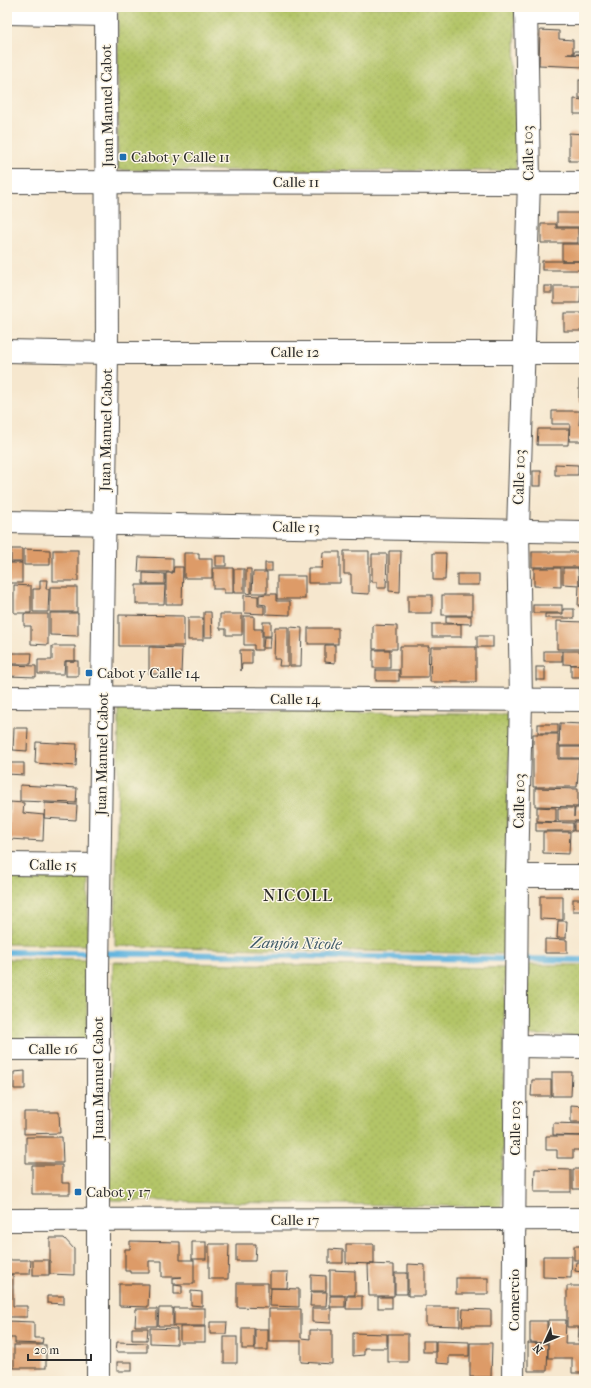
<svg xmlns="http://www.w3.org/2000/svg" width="591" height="1388" viewBox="0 0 591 1388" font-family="'IM FELL French Canon',serif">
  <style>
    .grass { fill: url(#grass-dots); stroke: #6f784a }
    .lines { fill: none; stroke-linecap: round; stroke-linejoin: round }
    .stream { stroke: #64b5df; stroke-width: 6 }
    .building { fill: #dd9b68 }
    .minor-casing { stroke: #494743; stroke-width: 24 }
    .minor { stroke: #fff; stroke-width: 22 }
    .poi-dot { fill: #1f6fb2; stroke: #fcf5e5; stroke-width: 1.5 }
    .labels { text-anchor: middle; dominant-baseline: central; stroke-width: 3; stroke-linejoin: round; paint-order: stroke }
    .street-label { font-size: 15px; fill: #2b2b2b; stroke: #fcf5e5 }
    .poi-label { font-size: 15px; fill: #2b2b2b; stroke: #fcf5e5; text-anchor: start }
    .water-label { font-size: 16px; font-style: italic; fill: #3f5b6a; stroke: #fcf5e5 }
    .quarter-label { font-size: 17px; letter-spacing: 1px; fill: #2b2b2b; stroke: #fcf5e5 }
  </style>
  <defs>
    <pattern id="grass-dots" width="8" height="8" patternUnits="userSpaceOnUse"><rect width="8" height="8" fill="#b3c568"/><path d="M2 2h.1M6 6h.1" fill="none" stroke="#9aa95a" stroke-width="1.8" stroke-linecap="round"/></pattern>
  </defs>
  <rect width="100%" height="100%" fill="#fcf5e5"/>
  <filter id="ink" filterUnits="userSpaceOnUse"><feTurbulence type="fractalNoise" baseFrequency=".025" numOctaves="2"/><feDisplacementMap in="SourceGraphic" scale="8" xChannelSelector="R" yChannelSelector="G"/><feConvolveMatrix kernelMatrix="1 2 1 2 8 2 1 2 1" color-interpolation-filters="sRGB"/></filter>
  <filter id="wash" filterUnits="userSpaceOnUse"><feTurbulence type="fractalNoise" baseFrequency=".012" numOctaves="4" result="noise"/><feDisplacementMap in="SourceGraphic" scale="16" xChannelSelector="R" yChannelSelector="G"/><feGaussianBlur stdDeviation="0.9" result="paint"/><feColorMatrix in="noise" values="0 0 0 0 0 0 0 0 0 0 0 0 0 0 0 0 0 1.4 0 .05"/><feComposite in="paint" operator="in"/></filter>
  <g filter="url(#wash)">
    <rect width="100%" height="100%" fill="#f6e7ce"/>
    <!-- grass -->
    <g class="grass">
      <path d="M118 7H515L516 171 118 170Z"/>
      <path d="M119 707 509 715 506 954 115 946Z"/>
      <path d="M7 875 89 876 88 945 7 944Z"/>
      <path d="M7 959 87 960V1040L7 1039Z"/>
      <path d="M113 962 505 968 502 1207 110 1200Z"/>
      <path d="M527 965H584V1036L527 1035Z"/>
    </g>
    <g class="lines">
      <!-- stream -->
      <path class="stream" d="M7 952 584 960"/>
    </g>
    <g id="blocks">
      <!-- building -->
      <g class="building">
        <path d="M540 30 559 31V39L573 40V54H566L584 55V67L539 65Z"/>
        <rect x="574" y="51" width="10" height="3"/>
        <rect x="579" y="80" width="5" height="18"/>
        <path d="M574 99 584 100V114H574Z"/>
        <path d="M569 133 584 134V161H569Z"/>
        <rect x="557" y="213" width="25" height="14"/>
        <path d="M541 224H556V228H578V243H541Z"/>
        <rect x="562" y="244" width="22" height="17"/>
        <rect x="542" y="261" width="42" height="9"/>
        <rect x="582" y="272" width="2" height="13"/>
        <rect x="544" y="286" width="8" height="7"/>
        <path d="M554 286H581L580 303H554Z"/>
        <rect x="564" y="313" width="20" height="18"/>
        <rect x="579" y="380" width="5" height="22"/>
        <path d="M552 411H580L579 425H584V441H569L570 424H552Z"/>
        <path d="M538 429H569L568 445H537Z"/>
        <path d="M555 464 578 465V475H555Z"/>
        <rect x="533" y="471" width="8" height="15"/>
        <rect x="11" y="549" width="11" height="13"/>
        <path d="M24 549 50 550V565H24Z"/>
        <rect x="53" y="550" width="25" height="31"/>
        <path d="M344 551H369V594L351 593V574H344Z"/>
        <path d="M389 551H401L400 592 389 591Z"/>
        <path d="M323 552H340V583H308V568H322Z"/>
        <rect x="532" y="552" width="49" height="15"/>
        <path d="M184 553H199V559H212V578H184Z"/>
        <path d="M433 553H446L445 580H433Z"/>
        <path d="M372 554H387L386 588H377V582H372Z"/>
        <rect x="216" y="556" width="10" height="10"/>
        <path d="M139 557 173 558V572H138Z"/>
        <rect x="9" y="563" width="13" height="20"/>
        <rect x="265" y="563" width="7" height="8"/>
        <path d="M174 567H183L182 604H166V573H173Z"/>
        <path d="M213 568H233V593H224V589H213Z"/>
        <path d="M534 568H561V587L534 586Z"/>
        <path d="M563 568H578L579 585 563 584Z"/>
        <rect x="234" y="569" width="10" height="24"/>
        <path d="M246 569H251V594L246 593Z"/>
        <path d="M253 572H267V593H252Z"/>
        <path d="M143 573 165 574V584H143Z"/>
        <rect x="457" y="574" width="22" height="11"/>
        <rect x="277" y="576" width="28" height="23"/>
        <rect x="580" y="578" width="4" height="6"/>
        <path d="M40 580H47L46 589H49L48 612H33V589H40Z"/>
        <path d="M14 585 31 586V613H14Z"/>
        <path d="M136 585H165L164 604H136Z"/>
        <path d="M579 585 584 586V606H578Z"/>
        <rect x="50" y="587" width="27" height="25"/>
        <rect x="7" y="593" width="2" height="19"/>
        <path d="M266 594H276V601H290V615L266 614V605L259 604V595Z"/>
        <path d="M244 595 258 596V606H264V614L244 613Z"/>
        <rect x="408" y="595" width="24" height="18"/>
        <rect x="442" y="595" width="30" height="20"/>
        <rect x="533" y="605" width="29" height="8"/>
        <path d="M563 609H574V618H545V614H563Z"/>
        <path d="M204 612H211L212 637H204Z"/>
        <path d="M50 613H78V636L50 635Z"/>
        <path d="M24 614H48V645L31 644V626H24Z"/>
        <path d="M220 614H242V635H226V629H220Z"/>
        <path d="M119 615 184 616V646H119Z"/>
        <path d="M244 616H254V629H262V650H254V645H244Z"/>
        <path d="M446 616H471V624L446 623Z"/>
        <rect x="188" y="618" width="15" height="22"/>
        <path d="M557 621 584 622V649H557Z"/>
        <rect x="263" y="622" width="8" height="14"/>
        <rect x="432" y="624" width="29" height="13"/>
        <path d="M373 625 397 626V649H373Z"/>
        <path d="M275 627H288V666H279L280 659H274Z"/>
        <path d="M290 627 302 628 301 666H290Z"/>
        <rect x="308" y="628" width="30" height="16"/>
        <rect x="477" y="636" width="16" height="11"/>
        <path d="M264 637H271L270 648H263Z"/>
        <path d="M325 645H335V663L325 662Z"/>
        <path d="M52 646H75V661H65L64 674H38V660H52Z"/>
        <path d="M400 646H429L428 677H400Z"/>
        <path d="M149 647 182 648 181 674H149Z"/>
        <path d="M431 647H476V682H430Z"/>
        <path d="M240 650H252V664H242L241 671Z"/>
        <rect x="373" y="650" width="17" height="18"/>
        <rect x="544" y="651" width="18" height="10"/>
        <path d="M563 651H584V677H571V665H582L563 664Z"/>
        <path d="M10 653H32L31 664H10Z"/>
        <rect x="66" y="661" width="12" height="15"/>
        <path d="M9 665 36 666V677L8 676Z"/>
        <rect x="536" y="667" width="9" height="13"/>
        <rect x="376" y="670" width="23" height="11"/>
        <path d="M560 723 584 724V746H559Z"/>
        <rect x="538" y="724" width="20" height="9"/>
        <path d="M14 728H28L27 751 13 750Z"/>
        <path d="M533 734H558V759H579L577 787H533Z"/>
        <path d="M36 742 77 744 76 766 35 763Z"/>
        <rect x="560" y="747" width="24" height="11"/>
        <path d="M7 763H24V775L7 774Z"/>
        <path d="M20 785 77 788 76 803 20 801Z"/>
        <path d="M535 788 578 789V807L535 806Z"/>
        <path d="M10 802 24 803 23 813 44 815 43 841 9 839Z"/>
        <path d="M45 803 77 805 76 820 44 818Z"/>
        <path d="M537 807 556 808V822L537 821Z"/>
        <path d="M558 808H574V817L575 808H584V821H558Z"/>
        <path d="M536 822 573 823V831H536Z"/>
        <rect x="574" y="822" width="10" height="9"/>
        <path d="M543 832H570L569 854 543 853Z"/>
        <path d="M540 896H563V920L540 919Z"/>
        <rect x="573" y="899" width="11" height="12"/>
        <path d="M558 921H567L566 938H557Z"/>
        <path d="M545 939 567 940V953H545Z"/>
        <path d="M25 1071V1089H14V1072Z"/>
        <path d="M552 1072H572L571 1096H552Z"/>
        <path d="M532 1080H551V1096H531Z"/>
        <path d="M571 1105 584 1106V1122H571Z"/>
        <path d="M24 1112H59L60 1133 24 1134Z"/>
        <path d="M553 1123 584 1124V1136L553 1135Z"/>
        <path d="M546 1136H584V1150H573V1158H557V1150H546Z"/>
        <path d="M26 1137H62L63 1163H26Z"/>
        <path d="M32 1165H62V1183H70V1194H32Z"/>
        <path d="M535 1169 571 1170V1192H534Z"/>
        <path d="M573 1169H584L583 1189H573Z"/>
        <path d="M50 1238H64L74 1249V1275L50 1274Z"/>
        <path d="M130 1241 180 1242V1260H194V1284H173V1278L181 1277H162V1261H149V1273H130V1271H125V1249H130Z"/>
        <rect x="192" y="1242" width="14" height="17"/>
        <path d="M209 1244H229L228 1279H209Z"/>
        <path d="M236 1244H256L255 1261H236Z"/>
        <path d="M346 1244H374V1264L346 1263Z"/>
        <rect x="574" y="1246" width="10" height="14"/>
        <path d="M329 1249 343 1250V1263H329Z"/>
        <path d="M543 1256H572L571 1278 543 1277Z"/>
        <path d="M7 1260H31L30 1274H7Z"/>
        <rect x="33" y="1260" width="16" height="15"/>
        <path d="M576 1262H584V1278H582V1272L575 1271Z"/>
        <path d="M368 1264 394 1265V1296H369Z"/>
        <path d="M408 1264 425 1265V1296H408Z"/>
        <path d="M330 1270 355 1271V1295H330Z"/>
        <path d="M270 1272H288L287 1288H270Z"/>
        <rect x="395" y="1273" width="12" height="21"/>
        <path d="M7 1275H13V1306H27V1317H7Z"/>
        <path d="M311 1275 326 1276V1291H311Z"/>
        <rect x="456" y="1278" width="32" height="16"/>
        <path d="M237 1283H268V1308L237 1307Z"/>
        <path d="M119 1284H149L148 1307 119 1306Z"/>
        <path d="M174 1285 182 1286V1294H174Z"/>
        <path d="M567 1286H584V1342H578L579 1327H567Z"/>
        <path d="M271 1288 299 1289V1307L270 1306Z"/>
        <path d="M191 1291 202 1292V1306L191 1305Z"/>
        <path d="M311 1292H327L326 1306H310Z"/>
        <path d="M47 1296H64V1304L47 1303Z"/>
        <rect x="330" y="1296" width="15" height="11"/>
        <path d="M347 1296H362V1309H346Z"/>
        <rect x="378" y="1297" width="14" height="11"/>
        <path d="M426 1307H460V1326L426 1325Z"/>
        <path d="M159 1308H173V1326H158Z"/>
        <rect x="174" y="1308" width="31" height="18"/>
        <path d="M312 1308H331V1323L312 1322Z"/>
        <path d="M136 1309H157V1326H135Z"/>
        <path d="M269 1309H301V1338L310 1339V1330H332V1364L301 1362V1341H269Z"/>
        <path d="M463 1309 491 1310V1326H462Z"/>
        <path d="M548 1320H566L565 1344H584V1373H572V1358H548Z"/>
        <path d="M7 1321 34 1322V1338H43L42 1344 15 1343V1338H7Z"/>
        <path d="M530 1321H547V1343L530 1342Z"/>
        <path d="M210 1322H227L226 1334H210Z"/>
        <rect x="180" y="1327" width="25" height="15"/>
        <path d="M132 1328H148L147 1340H132Z"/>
        <path d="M150 1328 177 1329V1344L150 1343Z"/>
        <rect x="242" y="1328" width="12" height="21"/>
        <rect x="255" y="1329" width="13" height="21"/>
        <path d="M353 1333 387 1334V1348H364V1355L353 1356Z"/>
        <rect x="388" y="1334" width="20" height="28"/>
        <rect x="224" y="1337" width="13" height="26"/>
        <rect x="423" y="1341" width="12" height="11"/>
        <path d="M436 1341 469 1342V1356H449V1364L436 1363Z"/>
        <path d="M117 1342 147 1343V1352H116Z"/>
        <path d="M470 1343H492L491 1377H470Z"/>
        <path d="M528 1343 548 1344 547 1371H528Z"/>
        <rect x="14" y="1345" width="32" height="23"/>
        <rect x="117" y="1362" width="15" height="9"/>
      </g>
    </g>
  </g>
  <g filter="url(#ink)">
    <use href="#blocks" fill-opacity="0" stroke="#494743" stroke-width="1"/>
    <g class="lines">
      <defs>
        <g id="minor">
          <path d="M7 13 106 15"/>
          <path d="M526 14H584"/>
          <path d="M7 182 584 183"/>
          <path d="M7 351 107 353H584"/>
          <path d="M7 522 584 532"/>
          <path d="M7 697 584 700"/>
          <path d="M7 864 99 865"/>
          <path d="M517 876H584"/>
          <path d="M516 1046 584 1047"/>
          <path d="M7 1049H99"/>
          <path d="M7 1220 584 1219"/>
          <path d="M98 1381V971L107 353 106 7"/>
          <path d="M513 1381 517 876 521 700 518 530 529 182 526 7"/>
        </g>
      </defs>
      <!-- minor casing -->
      <use href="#minor" class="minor-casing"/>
      <!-- minor -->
      <use href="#minor" class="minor"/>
    </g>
  </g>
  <!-- markers -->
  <g class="poi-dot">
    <rect x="119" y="153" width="8" height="8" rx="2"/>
    <rect x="85" y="669" width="8" height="8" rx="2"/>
    <rect x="74" y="1188" width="8" height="8" rx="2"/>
  </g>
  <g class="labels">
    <!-- street labels -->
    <g class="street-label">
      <text transform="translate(107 106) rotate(-91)">Juan Manuel Cabot</text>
      <text transform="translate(528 153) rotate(-91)">Calle 103</text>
      <text x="296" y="182">Calle 11</text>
      <text x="295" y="352">Calle 12</text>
      <text transform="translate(106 430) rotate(-89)">Juan Manuel Cabot</text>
      <text transform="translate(519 477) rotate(-88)">Calle 103</text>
      <text transform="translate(296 527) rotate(1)">Calle 13</text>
      <text x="295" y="699">Calle 14</text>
      <text transform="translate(102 754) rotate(-89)">Juan Manuel Cabot</text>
      <text transform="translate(519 801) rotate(-89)">Calle 103</text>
      <text transform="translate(53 865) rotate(1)">Calle 15</text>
      <text x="53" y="1049">Calle 16</text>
      <text transform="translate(98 1078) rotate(-90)">Juan Manuel Cabot</text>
      <text transform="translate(515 1128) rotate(-90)">Calle 103</text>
      <text x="295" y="1220">Calle 17</text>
      <text transform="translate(514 1300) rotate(-90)">Comercio</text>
    </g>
    <!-- poi labels -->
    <g class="poi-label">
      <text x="131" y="157">Cabot y Calle 11</text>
      <text x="97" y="673">Cabot y Calle 14</text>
      <text x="86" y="1192">Cabot y 17</text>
    </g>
    <!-- water labels -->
    <g class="water-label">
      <text transform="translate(296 943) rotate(1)">Zanjón Nicole</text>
    </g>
    <!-- quarter labels -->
    <g class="quarter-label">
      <text x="298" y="895">NICOLL</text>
    </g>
  </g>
  <!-- margin -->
  <rect width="591" height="1388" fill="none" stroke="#fcf5e5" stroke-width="24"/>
  <!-- north arrow -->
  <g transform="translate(545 1342) rotate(226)" stroke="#fcf5e5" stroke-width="3" paint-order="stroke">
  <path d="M0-3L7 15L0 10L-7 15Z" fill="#2b2b2b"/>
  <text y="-6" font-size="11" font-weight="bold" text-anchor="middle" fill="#2b2b2b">N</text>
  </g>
  <!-- scale -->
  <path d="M28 1354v6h63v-6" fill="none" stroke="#2b2b2b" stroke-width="2"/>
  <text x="34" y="1354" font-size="12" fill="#2b2b2b" stroke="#fcf5e5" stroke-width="3" paint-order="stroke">20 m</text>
</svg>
